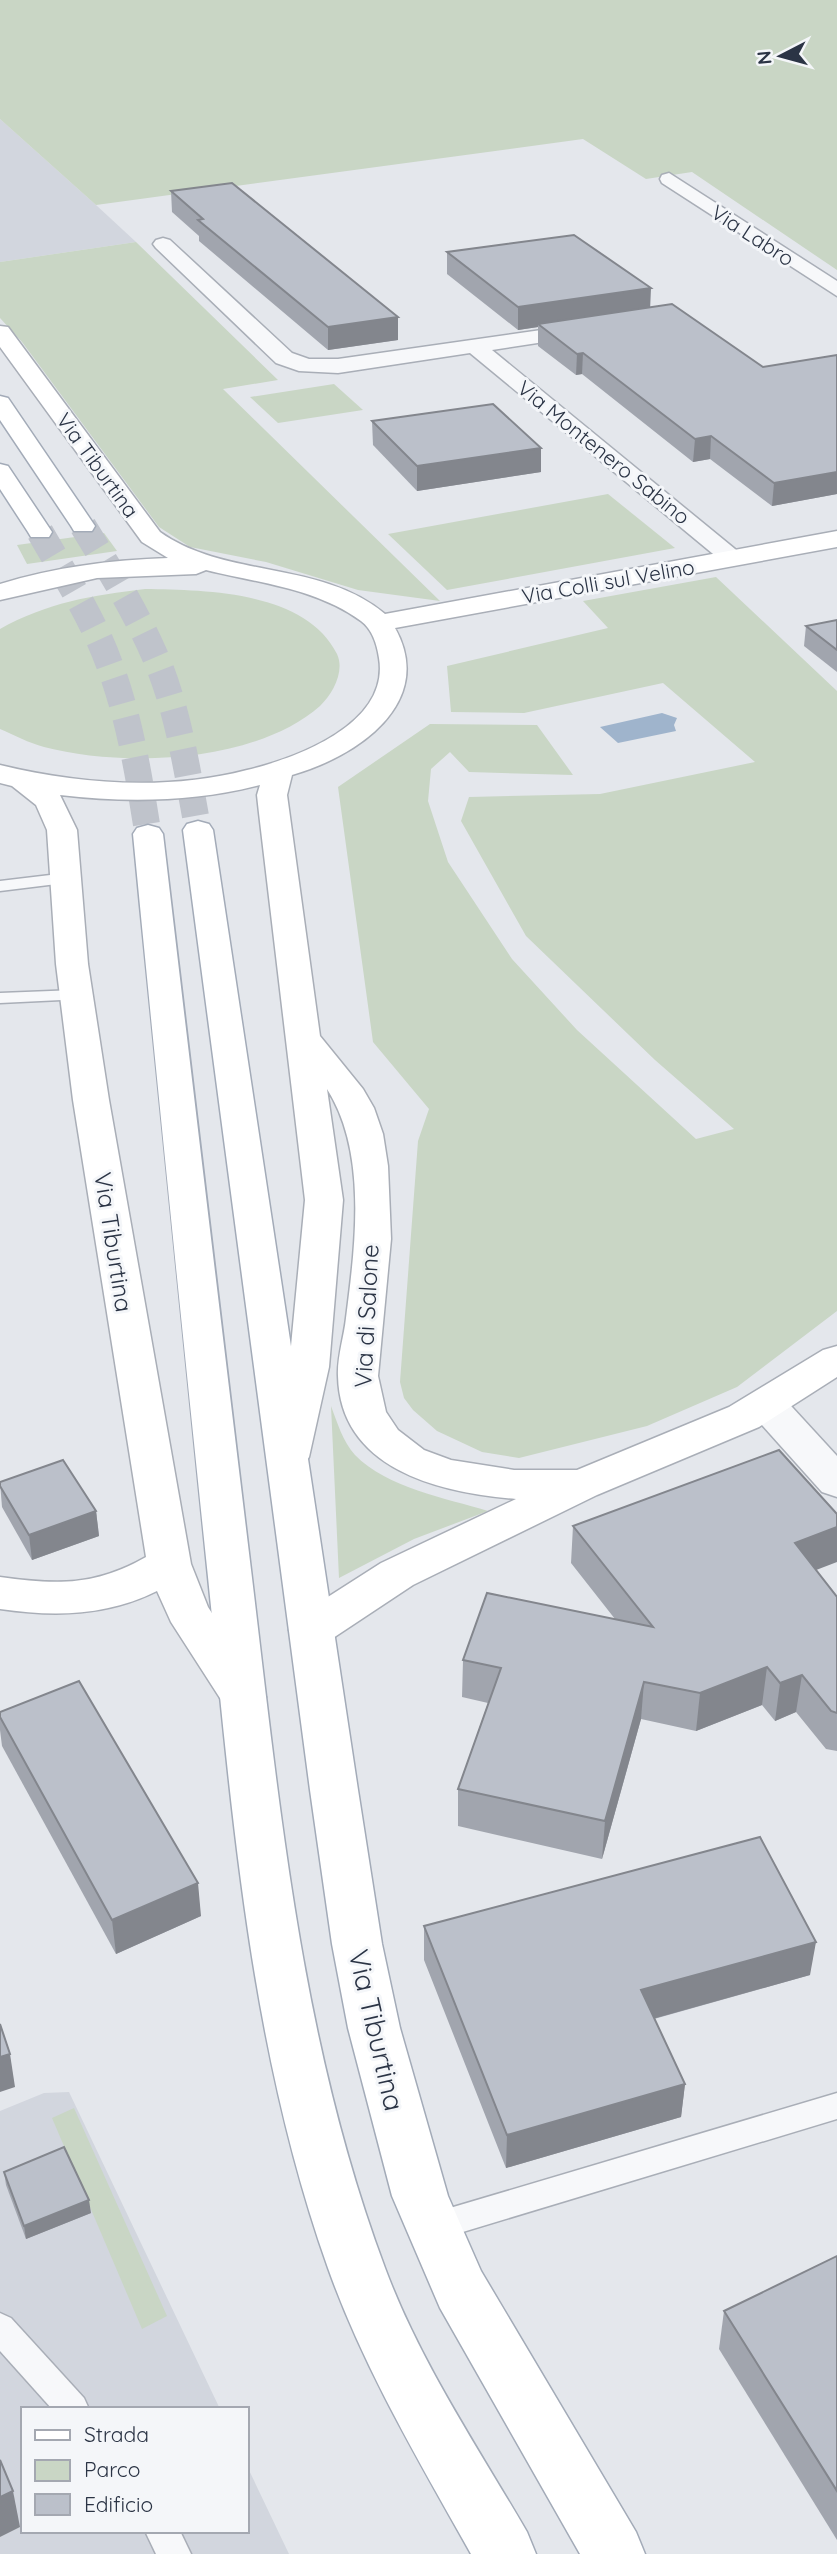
<svg xmlns="http://www.w3.org/2000/svg" width="837" height="2554" viewBox="0 0 837 2554" font-family="Quicksand,sans-serif">
  <style>
    .built { fill: #d2d6de }
    .green { fill: #c9d6c5 }
    .water { fill: #9fb4cc }
    .lines { fill: none; stroke-linecap: round; stroke-linejoin: round }
    .primary-tunnel { stroke: #bfc3cb; stroke-width: 27; stroke-dasharray: 27 14; stroke-linecap: butt }
    .lane-casing { stroke: #a9aeb7; stroke-width: 3 }
    .street-casing { stroke: #a9aeb7; stroke-width: 3 }
    .secondary-casing { stroke: #a9aeb7; stroke-width: 3 }
    .primary-casing { stroke: #a3abb8; stroke-width: 3 }
    .lane { fill: #f7f8fa; fill-rule: evenodd }
    .street { fill: #f7f8fa; fill-rule: evenodd }
    .secondary { fill: #fff; fill-rule: evenodd }
    .primary { fill: #fff; fill-rule: evenodd }
    .wall { fill: #a1a5ae }
    .shaded-wall { fill: #83868d }
    .building { fill: #bbc0ca; stroke: #83868d; stroke-width: 2 }
    .labels { text-anchor: middle; dominant-baseline: central; stroke-width: 6; stroke-linejoin: round; paint-order: stroke }
    .far-street-label { font-size: 21px; fill: #2b3445; stroke: #f4f6f9 }
    .street-label { font-size: 24px; fill: #2b3445; stroke: #f4f6f9 }
    .near-street-label { font-size: 28px; fill: #2b3445; stroke: #f4f6f9 }
  </style>
  <rect width="100%" height="100%" fill="#e4e7ec"/>
  <!-- built -->
  <g class="built">
    <path d="M0 119 96 205 136 242 0 262Z"/>
    <path d="M69 2092 220 2409H23V2531H247V2466L289 2554H0V2111L44 2093Z"/>
  </g>
  <!-- green -->
  <g class="green">
    <path d="M0 0H837V270L692 172 646 179 583 139 96 205 0 119Z"/>
    <path d="M136 242 278 380 223 389 440 601 358 590 266 562 190 547 159 527 22 342 0 318V262Z"/>
    <path d="M334 384 363 410 278 423 250 397Z"/>
    <path d="M608 494 675 548 447 590 388 534Z"/>
    <path d="M104 533 117 551 27 564 17 545Z"/>
    <path d="M716 577 837 691V1311L737 1387 647 1426 519 1458 482 1452 437 1431 413 1410 404 1398 400 1382 418 1141 429 1109 373 1042 338 787 430 724 537 725 573 775 469 772 450 752 431 769 428 801 448 862 512 959 577 1030 696 1139 734 1129 655 1060 526 936 461 821 469 797 600 794 755 762 663 683 524 713 451 712 447 666 608 628 583 601Z"/>
    <path d="M145 589C206 590 306 591 337 654 345 671 333 694 320 706 255 763 125 768 44 747 29 743 14 735 0 729V629C46 603 93 595 145 589Z"/>
    <path d="M331 1406C337 1422 343 1442 355 1455 387 1488 446 1498 488 1511L414 1539 339 1578Z"/>
    <path d="M74 2108 167 2316 142 2329 52 2118Z"/>
  </g>
  <!-- water -->
  <path class="water" d="M662 713 677 718 674 725 676 731 618 743 600 727Z"/>
  <g class="lines">
    <!-- primary-tunnel -->
    <g class="primary-tunnel">
      <path d="M83 526C111 572 140 618 160 668 180 720 188 776 198 830"/>
      <path d="M40 532C65 576 93 618 110 666 130 720 139 777 148 834"/>
    </g>
    <defs>
      <g id="lane">
        <path d="M67 873 76 878 73 882 0 891V881Z"/>
        <path d="M76 990 85 995 82 999 0 1003V993Z"/>
        <path d="M837 2093V2119L433 2241 422 2237 418 2227 422 2217 433 2213Z"/>
        <path d="M0 2313 11 2318 84 2398 89 2409H52L0 2351Z"/>
        <path d="M145 2531H180L191 2554H156Z"/>
      </g>
      <g id="street">
        <path d="M669 173 837 281V296L662 183 660 179 662 175Z"/>
        <path d="M163 238 170 240 292 353 309 359H338L590 323 598 324 601 329 590 335 492 350 746 558 742 563H724L470 353 338 373 299 371 276 363 156 248 153 244 156 240Z"/>
        <path d="M767 1391 781 1395 837 1456V1497L822 1492 753 1415 747 1405 753 1395Z"/>
      </g>
      <path id="secondary" d="M0 326 8 327 160 532C226 579 321 560 385 614L837 531V547L395 628C437 703 356 757 292 775L287 795 320 1036 363 1089 374 1108 383 1134 388 1166 391 1239 378 1376 386 1412 398 1430 424 1450 451 1460 514 1470H577L729 1407 823 1350 837 1346V1377L759 1427 597 1495 413 1585 327 1642 311 1646 295 1642 289 1630 295 1618 381 1563 516 1499C441 1493 340 1470 338 1376 337 1357 344 1337 346 1318 355 1247 368 1153 327 1089L343 1200 329 1367 309 1457 303 1467 288 1471 273 1467 267 1457 289 1367 305 1200 259 813 257 795 260 785C195 802 126 803 60 795L77 830 88 964 109 1100 191 1564 208 1607 266 1697 259 1709 243 1714 227 1709 171 1622 157 1591C107 1616 55 1617 0 1609V1577C57 1585 95 1586 146 1557L73 1100 56 964 47 830 36 805 12 786 0 783V765C79 784 166 791 247 770 297 758 390 724 379 658 377 644 372 629 361 621 316 588 258 583 206 570L196 574 97 578 0 600V584C55 567 111 560 168 558L142 542 0 347Z"/>
      <g id="primary">
        <path d="M0 396 8 398 95 526 92 531H74L71 526 0 420Z"/>
        <path d="M0 464 8 466 52 532 49 537H31L28 532 0 489Z"/>
        <path d="M198 821 209 824 213 830 358 1790 382 1944 400 2028 448 2196 481 2271 636 2532 645 2554H580L440 2308 392 2196 348 2028 332 1944 310 1790 183 830 187 824Z"/>
        <path d="M148 825 159 828 163 834C192 1082 222 1330 252 1578 280 1811 302 2047 385 2268 420 2362 477 2446 527 2532L536 2554H471C419 2461 364 2369 328 2268 249 2046 232 1810 208 1577 182 1330 157 1082 133 834L137 828Z"/>
      </g>
    </defs>
    <!-- lane casing -->
    <use href="#lane" class="lane-casing"/>
    <!-- street casing -->
    <use href="#street" class="street-casing"/>
    <!-- secondary casing -->
    <use href="#secondary" class="secondary-casing"/>
    <!-- primary casing -->
    <use href="#primary" class="primary-casing"/>
    <!-- lane -->
    <use href="#lane" class="lane"/>
    <!-- street -->
    <use href="#street" class="street"/>
    <!-- secondary -->
    <use href="#secondary" class="secondary"/>
    <!-- primary -->
    <use href="#primary" class="primary"/>
  </g>
  <!-- wall -->
  <g class="wall">
    <path d="M171 191 398 340 328 350 199 241V236L172 212Z"/>
    <path d="M447 252 650 308 763 367 837 355V494L772 506 710 459 693 462 582 374 576 375 538 346V327L518 330 447 274Z"/>
    <path d="M372 421 541 448V472L417 491 373 445Z"/>
    <path d="M837 620V672L804 646 806 626Z"/>
    <path d="M0 1482 96 1511 99 1536 32 1560 2 1507Z"/>
    <path d="M573 1526 816 1570 837 1597V1751L826 1749 796 1712 775 1721 762 1705 696 1731 641 1719 602 1859 458 1826V1789L488 1703 462 1697 463 1660 615 1619 571 1563Z"/>
    <path d="M0 1712 201 1916 116 1954 2 1746 0 1730Z"/>
    <path d="M424 1926 810 1975 654 2019 685 2084 681 2117 506 2168 424 1960Z"/>
    <path d="M4 2172 91 2213 26 2239 6 2185Z"/>
    <path d="M837 2256V2540L719 2349 724 2311Z"/>
  </g>
  <!-- shaded-wall -->
  <g class="shaded-wall">
    <path d="M651 288 650 311 538 324V327L518 330V307Z"/>
    <path d="M398 317V340L328 350V327Z"/>
    <path d="M583 353 582 374 576 375 577 354Z"/>
    <path d="M711 436 710 459 693 462 695 439Z"/>
    <path d="M541 448V472L417 491V466Z"/>
    <path d="M837 472V494L772 506 774 483Z"/>
    <path d="M96 1511 99 1536 32 1560 29 1535Z"/>
    <path d="M837 1527V1562L790 1580 795 1543Z"/>
    <path d="M767 1667 762 1705 696 1731 700 1693Z"/>
    <path d="M802 1675 796 1712 775 1721 780 1683Z"/>
    <path d="M644 1682 641 1719 602 1859 605 1821Z"/>
    <path d="M198 1883 201 1916 116 1954 112 1920Z"/>
    <path d="M816 1942 810 1975 638 2023 641 1990Z"/>
    <path d="M10 2054 15 2087 0 2092V2057Z"/>
    <path d="M685 2084 681 2117 506 2168 507 2135Z"/>
    <path d="M89 2200 91 2213 26 2239 24 2226Z"/>
    <path d="M13 2491 20 2527 0 2537V2497Z"/>
  </g>
  <!-- building -->
  <g class="building">
    <path d="M232 183 398 317 328 327 198 220 203 219 171 191Z"/>
    <path d="M574 235 651 288 518 307 447 252Z"/>
    <path d="M672 304 763 367 837 355V472L774 483 711 436 695 439 583 353 577 354 538 324Z"/>
    <path d="M493 404 541 448 417 466 372 421Z"/>
    <path d="M837 620V650L806 626Z"/>
    <path d="M779 1450 837 1514V1527L795 1543 837 1597V1713L831 1711 802 1675 780 1683 767 1667 700 1693 644 1682 605 1821 458 1789 501 1668 463 1660 487 1593 653 1627 573 1526Z"/>
    <path d="M63 1460 96 1511 29 1535 0 1486V1482Z"/>
    <path d="M79 1681 198 1883 112 1920 0 1717V1712Z"/>
    <path d="M760 1837 816 1942 641 1990 685 2084 507 2135 424 1926Z"/>
    <path d="M0 2024 10 2054 0 2057Z"/>
    <path d="M64 2147 89 2200 24 2226 4 2172Z"/>
    <path d="M837 2256V2491L724 2311Z"/>
    <path d="M0 2460 13 2491 0 2497Z"/>
  </g>
  <g class="labels">
    <!-- far-street labels -->
    <g class="far-street-label">
      <text transform="translate(753 235) rotate(33)">Via Labro</text>
      <text transform="translate(604 452) rotate(39)">Via Montenero Sabino</text>
      <text transform="translate(98 465) rotate(54)">Via Tiburtina</text>
      <text transform="translate(608 581) rotate(-10)">Via Colli sul Velino</text>
    </g>
    <!-- street labels -->
    <g class="street-label">
      <text transform="translate(114 1242) rotate(81)">Via Tiburtina</text>
      <text transform="translate(366 1316) rotate(-87)">Via di Salone</text>
    </g>
    <!-- near-street labels -->
    <g class="near-street-label">
      <text transform="translate(377 2030) rotate(77)">Via Tiburtina</text>
    </g>
  </g>
  <!-- legend -->
  <rect x="21" y="2407" width="228" height="126" fill="#f4f6f9" stroke="#a4a8b1" stroke-width="2"/>
  <rect x="35" y="2430" width="35" height="10" fill="#ffffff" stroke="#a4a8b1" stroke-width="2"/>
  <text x="84" y="2442" font-size="21" fill="#2b3445">Strada</text>
  <rect x="35" y="2460" width="35" height="21" fill="#c9d6c5" stroke="#a4a8b1" stroke-width="2"/>
  <text x="84" y="2477" font-size="21" fill="#2b3445">Parco</text>
  <rect x="35" y="2494" width="35" height="21" fill="#bbc0ca" stroke="#a4a8b1" stroke-width="2"/>
  <text x="84" y="2512" font-size="21" fill="#2b3445">Edificio</text>
  <!-- north arrow -->
  <g transform="translate(781 56) rotate(264)" stroke="#f4f6f9" stroke-width="5" paint-order="stroke">
  <path d="M0-5L12 26L0 18L-12 26Z" fill="#2b3445"/>
  <text y="-10" font-size="19" font-weight="bold" text-anchor="middle" fill="#2b3445">N</text>
  </g>
</svg>
